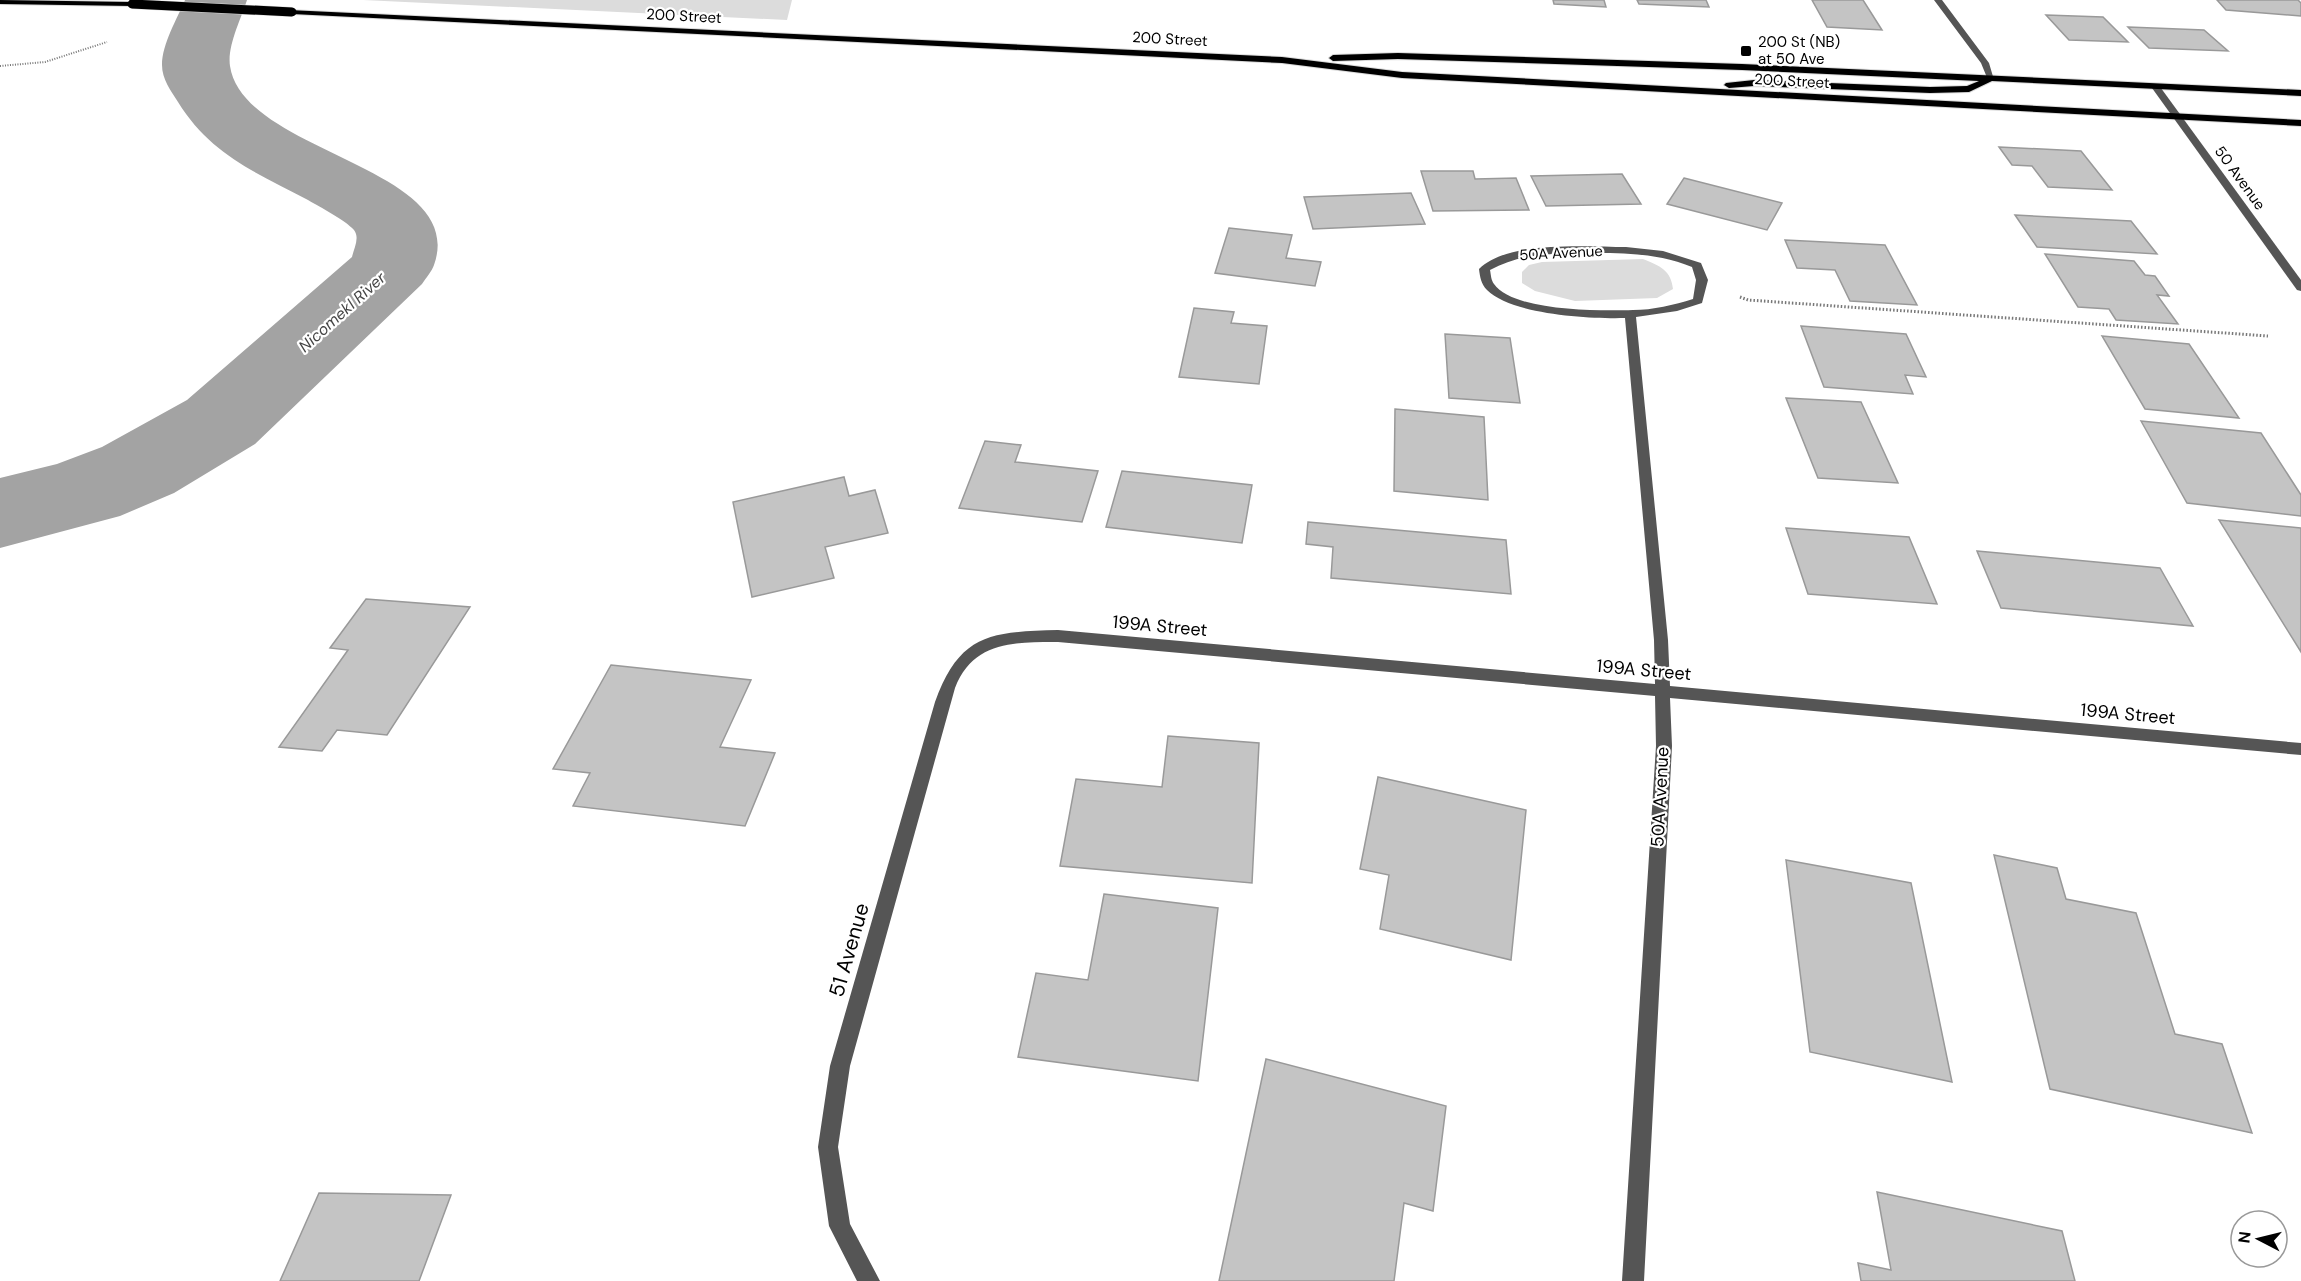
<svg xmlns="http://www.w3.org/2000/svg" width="2301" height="1281" viewBox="0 0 2301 1281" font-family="'DM Sans',sans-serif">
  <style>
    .green { fill: #dcdcdc }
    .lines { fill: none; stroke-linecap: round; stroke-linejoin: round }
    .river { fill: #a3a3a3; fill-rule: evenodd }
    .building { fill: #c4c4c4; stroke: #999; stroke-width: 1.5 }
    .major-casing { stroke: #dbdbdb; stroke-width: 2 }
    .path-far1 { stroke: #777; stroke-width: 2; stroke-dasharray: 1 1.5; stroke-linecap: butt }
    .path { stroke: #777; stroke-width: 3; stroke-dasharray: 1.5 2; stroke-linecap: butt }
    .minor { fill: #555; fill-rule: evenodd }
    .major { fill: #000; fill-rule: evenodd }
    .major-bridge-casing { stroke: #dbdbdb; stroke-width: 10; stroke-linecap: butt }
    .major-bridge { stroke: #000; stroke-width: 9 }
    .poi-dot { fill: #000; stroke: #fff; stroke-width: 2 }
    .labels { text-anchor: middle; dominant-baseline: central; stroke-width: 4.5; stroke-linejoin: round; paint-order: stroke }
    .far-street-label { font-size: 15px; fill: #000; stroke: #fff }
    .far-poi-label { font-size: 15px; fill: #000; stroke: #fff; text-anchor: start }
    .far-water-label { font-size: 16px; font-style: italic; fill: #444; stroke: #fff }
    .street-label { font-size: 18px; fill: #000; stroke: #fff }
    .near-street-label { font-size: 21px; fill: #000; stroke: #fff }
  </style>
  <rect width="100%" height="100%" fill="#fff"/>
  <!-- green -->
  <g class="green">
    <path d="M363 0H792L787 20Z"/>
    <path d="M1643 259C1660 266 1671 270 1673 289L1657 298 1575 301 1535 291 1522 283V272L1529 265 1542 262Z"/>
  </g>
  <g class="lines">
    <!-- river -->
    <path class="river" d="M185 0H247C241 19 227 46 230 66 243 154 469 166 434 265 432 271 426 278 422 284L255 444 174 493 120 516 0 548V478L57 464 102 447 187 400 352 257C354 248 360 238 354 230 345 220 320 207 308 200 256 173 210 154 178 102 171 91 162 79 162 65 162 44 177 19 185 0Z"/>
  </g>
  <!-- building -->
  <g class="building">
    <path d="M1553 0H1604L1606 7 1554 4Z"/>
    <path d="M1637 0H1706L1709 7 1639 4Z"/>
    <path d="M1812 0H1863L1882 30 1827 27Z"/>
    <path d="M2217 0H2298L2301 3V16L2226 10Z"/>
    <path d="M2046 15 2103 17 2128 42 2069 40Z"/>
    <path d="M2128 27 2204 30 2228 51 2149 48Z"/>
    <path d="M1999 147 2081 151 2112 190 2048 187 2032 166 2012 165Z"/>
    <path d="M1421 171H1473L1475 179 1516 178 1529 210 1433 211Z"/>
    <path d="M1622 174 1641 204 1546 206 1531 176Z"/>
    <path d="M1684 178 1782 203 1767 230 1667 204Z"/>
    <path d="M1411 193 1425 224 1313 229 1304 197Z"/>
    <path d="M2015 215 2131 221 2157 254 2037 247Z"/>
    <path d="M1229 228 1292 235 1286 258 1321 262 1315 286 1215 273Z"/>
    <path d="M1785 240 1885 245 1917 305 1850 301 1835 270 1797 268Z"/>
    <path d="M2045 254 2134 261 2145 275 2155 276 2169 296 2157 295 2178 324 2116 320 2109 309 2078 307Z"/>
    <path d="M1194 308 1234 312 1231 323 1267 326 1259 384 1179 377Z"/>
    <path d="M1801 326 1906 334 1926 377 1905 375 1913 394 1824 387Z"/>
    <path d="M1445 334 1510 338 1520 403 1449 398Z"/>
    <path d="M2102 336 2189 344 2239 418 2145 409Z"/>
    <path d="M1786 398 1861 402 1898 483 1818 478Z"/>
    <path d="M1395 409 1484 417 1488 500 1394 491Z"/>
    <path d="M2141 421 2261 433 2301 495V516L2187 503Z"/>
    <path d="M985 441 1021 445 1015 462 1098 471 1082 522 959 508Z"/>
    <path d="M1122 471 1252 485 1242 543 1106 527Z"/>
    <path d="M844 477 849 496 875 490 888 533 825 547 834 578 752 597 733 502Z"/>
    <path d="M2219 520 2301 528V652Z"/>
    <path d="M1308 522 1506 540 1511 594 1331 578 1333 547 1306 544Z"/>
    <path d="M1786 528 1909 537 1937 604 1808 594Z"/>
    <path d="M1977 551 2160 568 2193 626 2001 608Z"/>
    <path d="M366 599 470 607 387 735 337 730 322 751 279 747 348 650 330 648Z"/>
    <path d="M611 665 751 680 720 747 775 753 745 826 573 806 590 773 553 769Z"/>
    <path d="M1168 736 1259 743 1252 883 1060 866 1076 779 1162 787Z"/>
    <path d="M1378 777 1526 810 1511 960 1380 929 1389 875 1360 869Z"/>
    <path d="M1994 855 2057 868 2066 899 2136 913 2175 1034 2222 1044 2252 1133 2050 1089Z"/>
    <path d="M1786 860 1911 883 1952 1082 1810 1052Z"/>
    <path d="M1104 894 1218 908 1198 1081 1018 1057 1036 973 1088 980Z"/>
    <path d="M1266 1059 1446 1106 1433 1211 1404 1203 1394 1281H1219Z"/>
    <path d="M1877 1192 2062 1231 2075 1281H1861L1858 1263 1891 1270Z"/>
    <path d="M319 1193 451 1195 419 1281H280Z"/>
  </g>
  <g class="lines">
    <defs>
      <g id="major">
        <path d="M0 0 132 2 136 4 132 6 0 4Z"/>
        <path d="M289 10 1282 57 1402 72 2301 120V126L1402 78 1282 63 292 14 288 12Z"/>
        <path d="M1398 53 1742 64 2301 90V96L1992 81 1969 92 1930 93 1754 86 1729 88 1724 85 1726 83 1754 80 1930 87 1967 86 1979 81 1742 70 1398 59 1333 61 1329 58 1333 55Z"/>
      </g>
    </defs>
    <!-- major casing -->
    <use href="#major" class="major-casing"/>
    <!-- path-far1 -->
    <path class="path-far1" d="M0 66 45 62 107 42"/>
    <!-- path -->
    <path class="path" d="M1740 297 1748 300 2268 336"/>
    <!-- minor -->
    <g class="minor">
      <path d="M1934 0H1942L1989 63 1994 80H1988L1981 63Z"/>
      <path d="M2152 84H2158L2301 280V291L2297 290 2152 88Z"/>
      <path d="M1626 247 1663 251 1701 263 1708 280 1702 303 1677 311 1636 317 1668 640 1670 686 2301 743V755L1670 698 1672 746 1644 1281H1622L1656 746 1655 696 1058 642C1015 642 973 641 955 688L850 1066 838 1147 850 1224 880 1281H857L829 1226 818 1147 830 1066 935 702C960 633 991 632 1058 630L1655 684 1654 640 1625 318C1591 319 1512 315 1487 290 1481 284 1480 277 1479 269 1508 240 1587 247 1626 247ZM1572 253C1613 253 1653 251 1692 267L1696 280 1693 299C1674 305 1653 310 1633 310 1602 311 1514 312 1494 284 1491 280 1491 275 1490 270 1515 256 1543 254 1572 253Z"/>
    </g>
    <!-- major -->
    <use href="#major" class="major"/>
    <defs>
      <path id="major-bridge" d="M132 4 292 12"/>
    </defs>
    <!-- major-bridge casing -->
    <use href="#major-bridge" class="major-bridge-casing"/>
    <!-- major-bridge -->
    <use href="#major-bridge" class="major-bridge"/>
  </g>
  <!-- markers -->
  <rect class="poi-dot" x="1740" y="45" width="12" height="12" rx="3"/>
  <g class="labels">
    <!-- far-street labels -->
    <g class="far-street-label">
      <text transform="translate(684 16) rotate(3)">200 Street</text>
      <text transform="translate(1170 39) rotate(3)">200 Street</text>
      <text transform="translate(1792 81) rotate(3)">200 Street</text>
      <text transform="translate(2240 178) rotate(54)">50 Avenue</text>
      <text transform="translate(1561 253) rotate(-3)">50A Avenue</text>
    </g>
    <!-- far-poi labels -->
    <g class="far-poi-label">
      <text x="1758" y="42">200 St (NB)<tspan x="1758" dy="17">at 50 Ave</tspan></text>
    </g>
    <!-- far-water labels -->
    <g class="far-water-label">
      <text transform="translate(342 312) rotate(-42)">Nicomekl River</text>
    </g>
    <!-- street labels -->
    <g class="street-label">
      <text transform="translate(1160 626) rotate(5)">199A Street</text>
      <text transform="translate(1644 670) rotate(5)">199A Street</text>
      <text transform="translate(2128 714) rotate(5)">199A Street</text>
      <text transform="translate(1660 797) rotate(-87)">50A Avenue</text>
    </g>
    <!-- near-street labels -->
    <g class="near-street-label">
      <text transform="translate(849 950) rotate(-74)">51 Avenue</text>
    </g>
  </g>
  <!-- north arrow -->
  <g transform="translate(2259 1239) rotate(277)"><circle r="28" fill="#ffffff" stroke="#999999" stroke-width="1.5"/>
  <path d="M0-4.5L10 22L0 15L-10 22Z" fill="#000000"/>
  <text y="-9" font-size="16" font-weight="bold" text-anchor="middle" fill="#000000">N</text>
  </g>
</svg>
